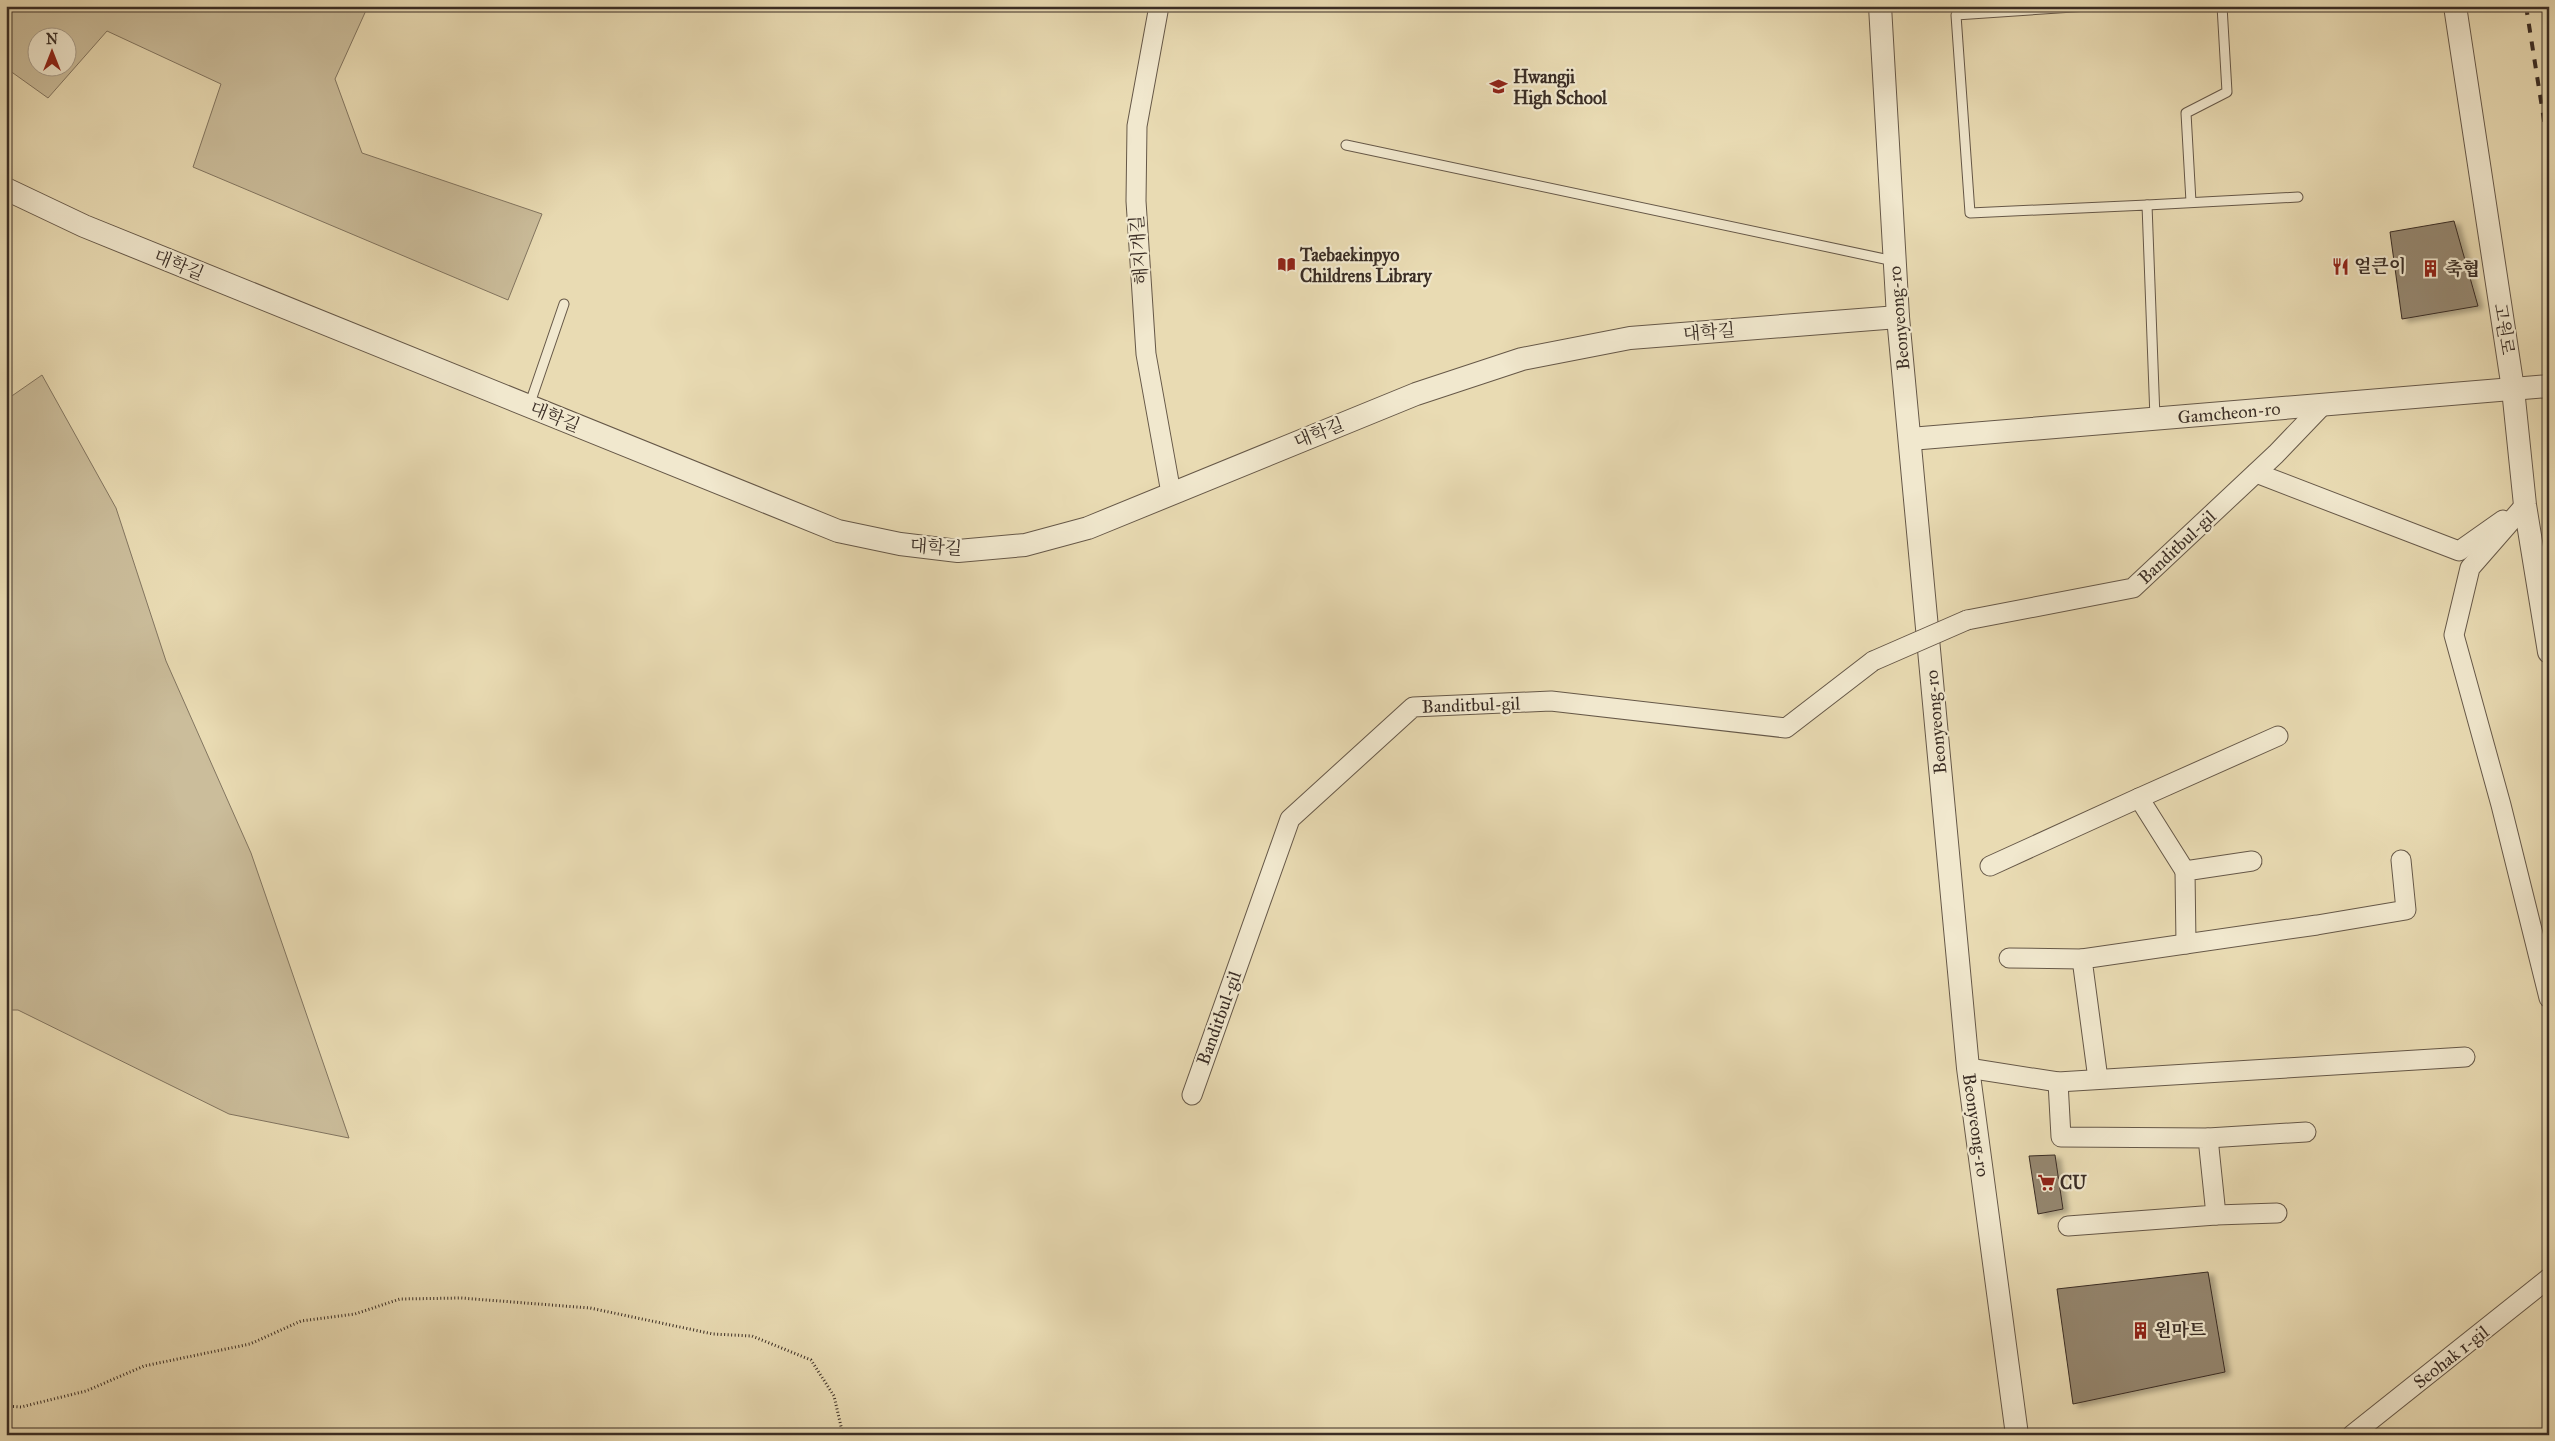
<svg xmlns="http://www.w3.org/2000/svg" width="2555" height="1441" viewBox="0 0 2555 1441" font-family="'IM FELL Great Primer','Noto Serif KR',serif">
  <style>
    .green { fill: #cbbd9b; stroke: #827560; fill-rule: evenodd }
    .building { fill: #95876f; stroke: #3a2d25; filter: url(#shadow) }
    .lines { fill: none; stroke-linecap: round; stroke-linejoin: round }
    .service-casing { stroke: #665848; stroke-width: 11 }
    .minor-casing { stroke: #665848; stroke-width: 21 }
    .tertiary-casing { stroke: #665848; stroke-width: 24 }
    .path { stroke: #3a2d25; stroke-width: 3; stroke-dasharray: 1 2.5; stroke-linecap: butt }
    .service { stroke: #f1e8ce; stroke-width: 9 }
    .minor { stroke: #f1e8ce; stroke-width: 19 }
    .tertiary { stroke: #f1e8ce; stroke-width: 22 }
    .rail { stroke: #3a2d25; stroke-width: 4; stroke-dasharray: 9 9; stroke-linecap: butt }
    .minor-bridge-casing { stroke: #665848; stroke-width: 21; stroke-linecap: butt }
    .minor-bridge { stroke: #f1e8ce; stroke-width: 19 }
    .labels { text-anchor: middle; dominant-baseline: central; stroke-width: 4.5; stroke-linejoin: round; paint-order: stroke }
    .poi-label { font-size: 18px; font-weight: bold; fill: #3a2d25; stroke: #f1e8ce; text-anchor: start }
    .street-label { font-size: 18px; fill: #3a2d25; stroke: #f1e8ce }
  </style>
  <defs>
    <filter id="shadow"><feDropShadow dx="5.5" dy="3" stdDeviation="2.5" flood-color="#0004"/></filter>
  </defs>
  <rect width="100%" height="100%" fill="#e9dbb3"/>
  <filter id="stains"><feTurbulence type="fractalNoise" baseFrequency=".004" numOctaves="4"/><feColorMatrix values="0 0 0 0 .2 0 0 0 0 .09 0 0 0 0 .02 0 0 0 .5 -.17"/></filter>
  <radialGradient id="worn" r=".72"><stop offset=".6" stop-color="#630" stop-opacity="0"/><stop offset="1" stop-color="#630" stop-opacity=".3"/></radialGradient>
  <!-- green -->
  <g class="green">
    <path d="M6 6H368L335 79 362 153 542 214 508 300 193 167 221 84 107 31 48 98 6 68ZM38 38H68V68H38Z"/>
    <path d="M42 375 116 508 166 661 251 853 349 1138 229 1114 18 1010H6V400Z"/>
  </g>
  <!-- building -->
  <g class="building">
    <path d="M2454 221 2478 306 2402 319 2390 232Z"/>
    <path d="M2055 1155 2063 1209 2038 1214 2029 1156Z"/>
    <path d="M2208 1272 2225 1372 2073 1404 2057 1289Z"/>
  </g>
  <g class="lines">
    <defs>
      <g id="service">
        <path d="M2088 6 1956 15 1970 213 2147 205 2155 418"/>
        <path d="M1346 145 1894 261"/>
        <path d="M2191 202 2186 113 2227 92 2222 6"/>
        <path d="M2147 205 2298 197"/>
        <path d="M529 406 564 304"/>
      </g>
      <g id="minor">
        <path d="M1159 6 1137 126 1136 201 1146 354 1171 493"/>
        <path d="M2256 473 2459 551 2503 520"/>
        <path d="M2525 505 2470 568 2454 635 2501 805 2549 998"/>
        <path d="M1967 620 2133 588 2276 454 2323 405"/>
        <path d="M2139 798 2278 736"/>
        <path d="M1990 866 2139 798 2185 871"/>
        <path d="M2186 944 2185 871 2252 861"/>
        <path d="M2009 958 2082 959"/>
        <path d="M1968 1068 2058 1082 2465 1057"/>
        <path d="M2098 1079 2082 959 2317 925 2406 910 2401 860"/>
        <path d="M2058 1082 2061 1137 2208 1138 2216 1215 2068 1226"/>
        <path d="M1192 1095 1290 819 1413 707 1551 701 1786 728 1873 661"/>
        <path d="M2208 1138 2306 1132"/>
        <path d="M2216 1215 2277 1213"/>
        <path d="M2352 1435 2549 1278"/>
      </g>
      <g id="tertiary">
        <path d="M1880 6 1898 317 1968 1068 2017 1435"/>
        <path d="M2455 6 2513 389 2525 505 2549 652"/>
        <path d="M6 189 84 226 838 531 900 544 958 551 1025 545 1088 528 1416 394 1522 359 1630 338 1898 317"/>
        <path d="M1910 439 2549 386"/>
      </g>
    </defs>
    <!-- service casing -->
    <use href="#service" class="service-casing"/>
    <!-- minor casing -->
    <use href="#minor" class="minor-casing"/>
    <!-- tertiary casing -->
    <use href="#tertiary" class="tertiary-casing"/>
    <!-- path -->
    <path class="path" d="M6 1406 21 1407 86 1391 144 1366 250 1344 301 1321 355 1314 400 1299 461 1298 590 1308 713 1334 752 1336 811 1360 834 1396 843 1435"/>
    <!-- service -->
    <use href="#service" class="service"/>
    <!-- minor -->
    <use href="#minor" class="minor"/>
    <!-- tertiary -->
    <use href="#tertiary" class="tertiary"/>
    <!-- rail -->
    <path class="rail" d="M2526 6 2549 152"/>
    <defs>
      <path id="minor-bridge" d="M1873 661 1967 620"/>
    </defs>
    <!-- minor-bridge casing -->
    <use href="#minor-bridge" class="minor-bridge-casing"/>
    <!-- minor-bridge -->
    <use href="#minor-bridge" class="minor-bridge"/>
  </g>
  <!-- icons -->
  <defs>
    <symbol id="school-bare" viewBox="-9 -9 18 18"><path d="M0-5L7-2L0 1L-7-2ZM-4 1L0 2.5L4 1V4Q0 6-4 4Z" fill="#8f2418" stroke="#f1e8ce" stroke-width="2.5" paint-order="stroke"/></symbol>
    <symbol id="library-bare" viewBox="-9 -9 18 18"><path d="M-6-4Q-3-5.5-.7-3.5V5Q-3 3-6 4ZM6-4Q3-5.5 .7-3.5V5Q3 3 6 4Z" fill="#8f2418" stroke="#f1e8ce" stroke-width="2.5" paint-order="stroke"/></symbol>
    <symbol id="restaurant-bare" viewBox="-9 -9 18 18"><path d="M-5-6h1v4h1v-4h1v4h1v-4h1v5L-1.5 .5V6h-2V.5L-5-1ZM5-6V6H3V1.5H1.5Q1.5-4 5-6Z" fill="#8f2418" stroke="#f1e8ce" stroke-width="2.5" paint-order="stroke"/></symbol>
    <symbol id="building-bare" viewBox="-9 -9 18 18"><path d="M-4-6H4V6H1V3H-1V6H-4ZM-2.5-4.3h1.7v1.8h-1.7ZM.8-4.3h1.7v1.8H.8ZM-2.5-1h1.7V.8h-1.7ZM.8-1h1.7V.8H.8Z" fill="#8f2418" stroke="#f1e8ce" stroke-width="2.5" paint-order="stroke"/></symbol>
    <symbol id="supermarket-bare" viewBox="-9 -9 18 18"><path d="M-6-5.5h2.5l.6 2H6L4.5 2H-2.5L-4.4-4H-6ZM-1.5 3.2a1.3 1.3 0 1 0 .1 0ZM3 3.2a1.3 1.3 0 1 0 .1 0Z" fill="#8f2418" stroke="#f1e8ce" stroke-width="2.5" paint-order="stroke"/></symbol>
  </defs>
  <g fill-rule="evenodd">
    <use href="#school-bare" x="1486" y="74" width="25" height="25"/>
    <use href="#library-bare" x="1274" y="252" width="25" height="25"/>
    <use href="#restaurant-bare" x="2328" y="254" width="25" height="25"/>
    <use href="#building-bare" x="2418" y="256" width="25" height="25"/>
    <use href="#supermarket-bare" x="2034" y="1170" width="25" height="25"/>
    <use href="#building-bare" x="2128" y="1318" width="25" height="25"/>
  </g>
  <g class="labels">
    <!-- poi labels -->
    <g class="poi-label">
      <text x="1513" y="77">Hwangji<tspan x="1513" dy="21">High School</tspan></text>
      <text x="1300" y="255">Taebaekinpyo<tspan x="1300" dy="21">Childrens Library</tspan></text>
      <text x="2354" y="266">얼큰이</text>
      <text x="2445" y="269">축협</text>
      <text x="2060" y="1183">CU</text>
      <text x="2154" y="1330">원마트</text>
    </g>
    <!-- street labels -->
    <g class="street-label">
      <text transform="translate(1139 250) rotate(-94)">해지개길</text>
      <text transform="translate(179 265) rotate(22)">대학길</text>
      <text transform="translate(1899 318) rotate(-95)">Beonyeong-ro</text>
      <text transform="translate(2504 329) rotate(81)">고원로</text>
      <text transform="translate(1709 332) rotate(-5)">대학길</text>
      <text transform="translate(2229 413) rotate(-5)">Gamcheon-ro</text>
      <text transform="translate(555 417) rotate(22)">대학길</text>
      <text transform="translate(1319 433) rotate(-22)">대학길</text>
      <text transform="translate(936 547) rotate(4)">대학길</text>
      <text transform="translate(2177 547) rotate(-43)">Banditbul-gil</text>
      <text transform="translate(1471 705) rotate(-2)">Banditbul-gil</text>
      <text transform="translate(1936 722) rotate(-95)">Beonyeong-ro</text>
      <text transform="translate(1219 1018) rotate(-70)">Banditbul-gil</text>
      <text transform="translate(1976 1125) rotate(82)">Beonyeong-ro</text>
      <text transform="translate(2451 1357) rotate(-38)">Seohak 1-gil</text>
    </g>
  </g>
  <!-- margin -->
  <rect width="2555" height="1441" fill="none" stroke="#e9dbb3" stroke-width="25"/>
  <rect x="8" y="8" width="2540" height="1426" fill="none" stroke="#3a2d25" stroke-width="2.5"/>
  <rect x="12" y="12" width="2530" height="1416" fill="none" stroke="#3a2d25"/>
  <!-- north arrow -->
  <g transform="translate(52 52)"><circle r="24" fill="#f1e8ce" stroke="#a89d8a"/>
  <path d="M0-4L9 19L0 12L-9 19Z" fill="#8f2418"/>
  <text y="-8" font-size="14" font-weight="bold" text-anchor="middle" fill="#3a2d25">N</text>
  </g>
  <rect width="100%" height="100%" filter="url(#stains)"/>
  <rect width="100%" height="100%" fill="url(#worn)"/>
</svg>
